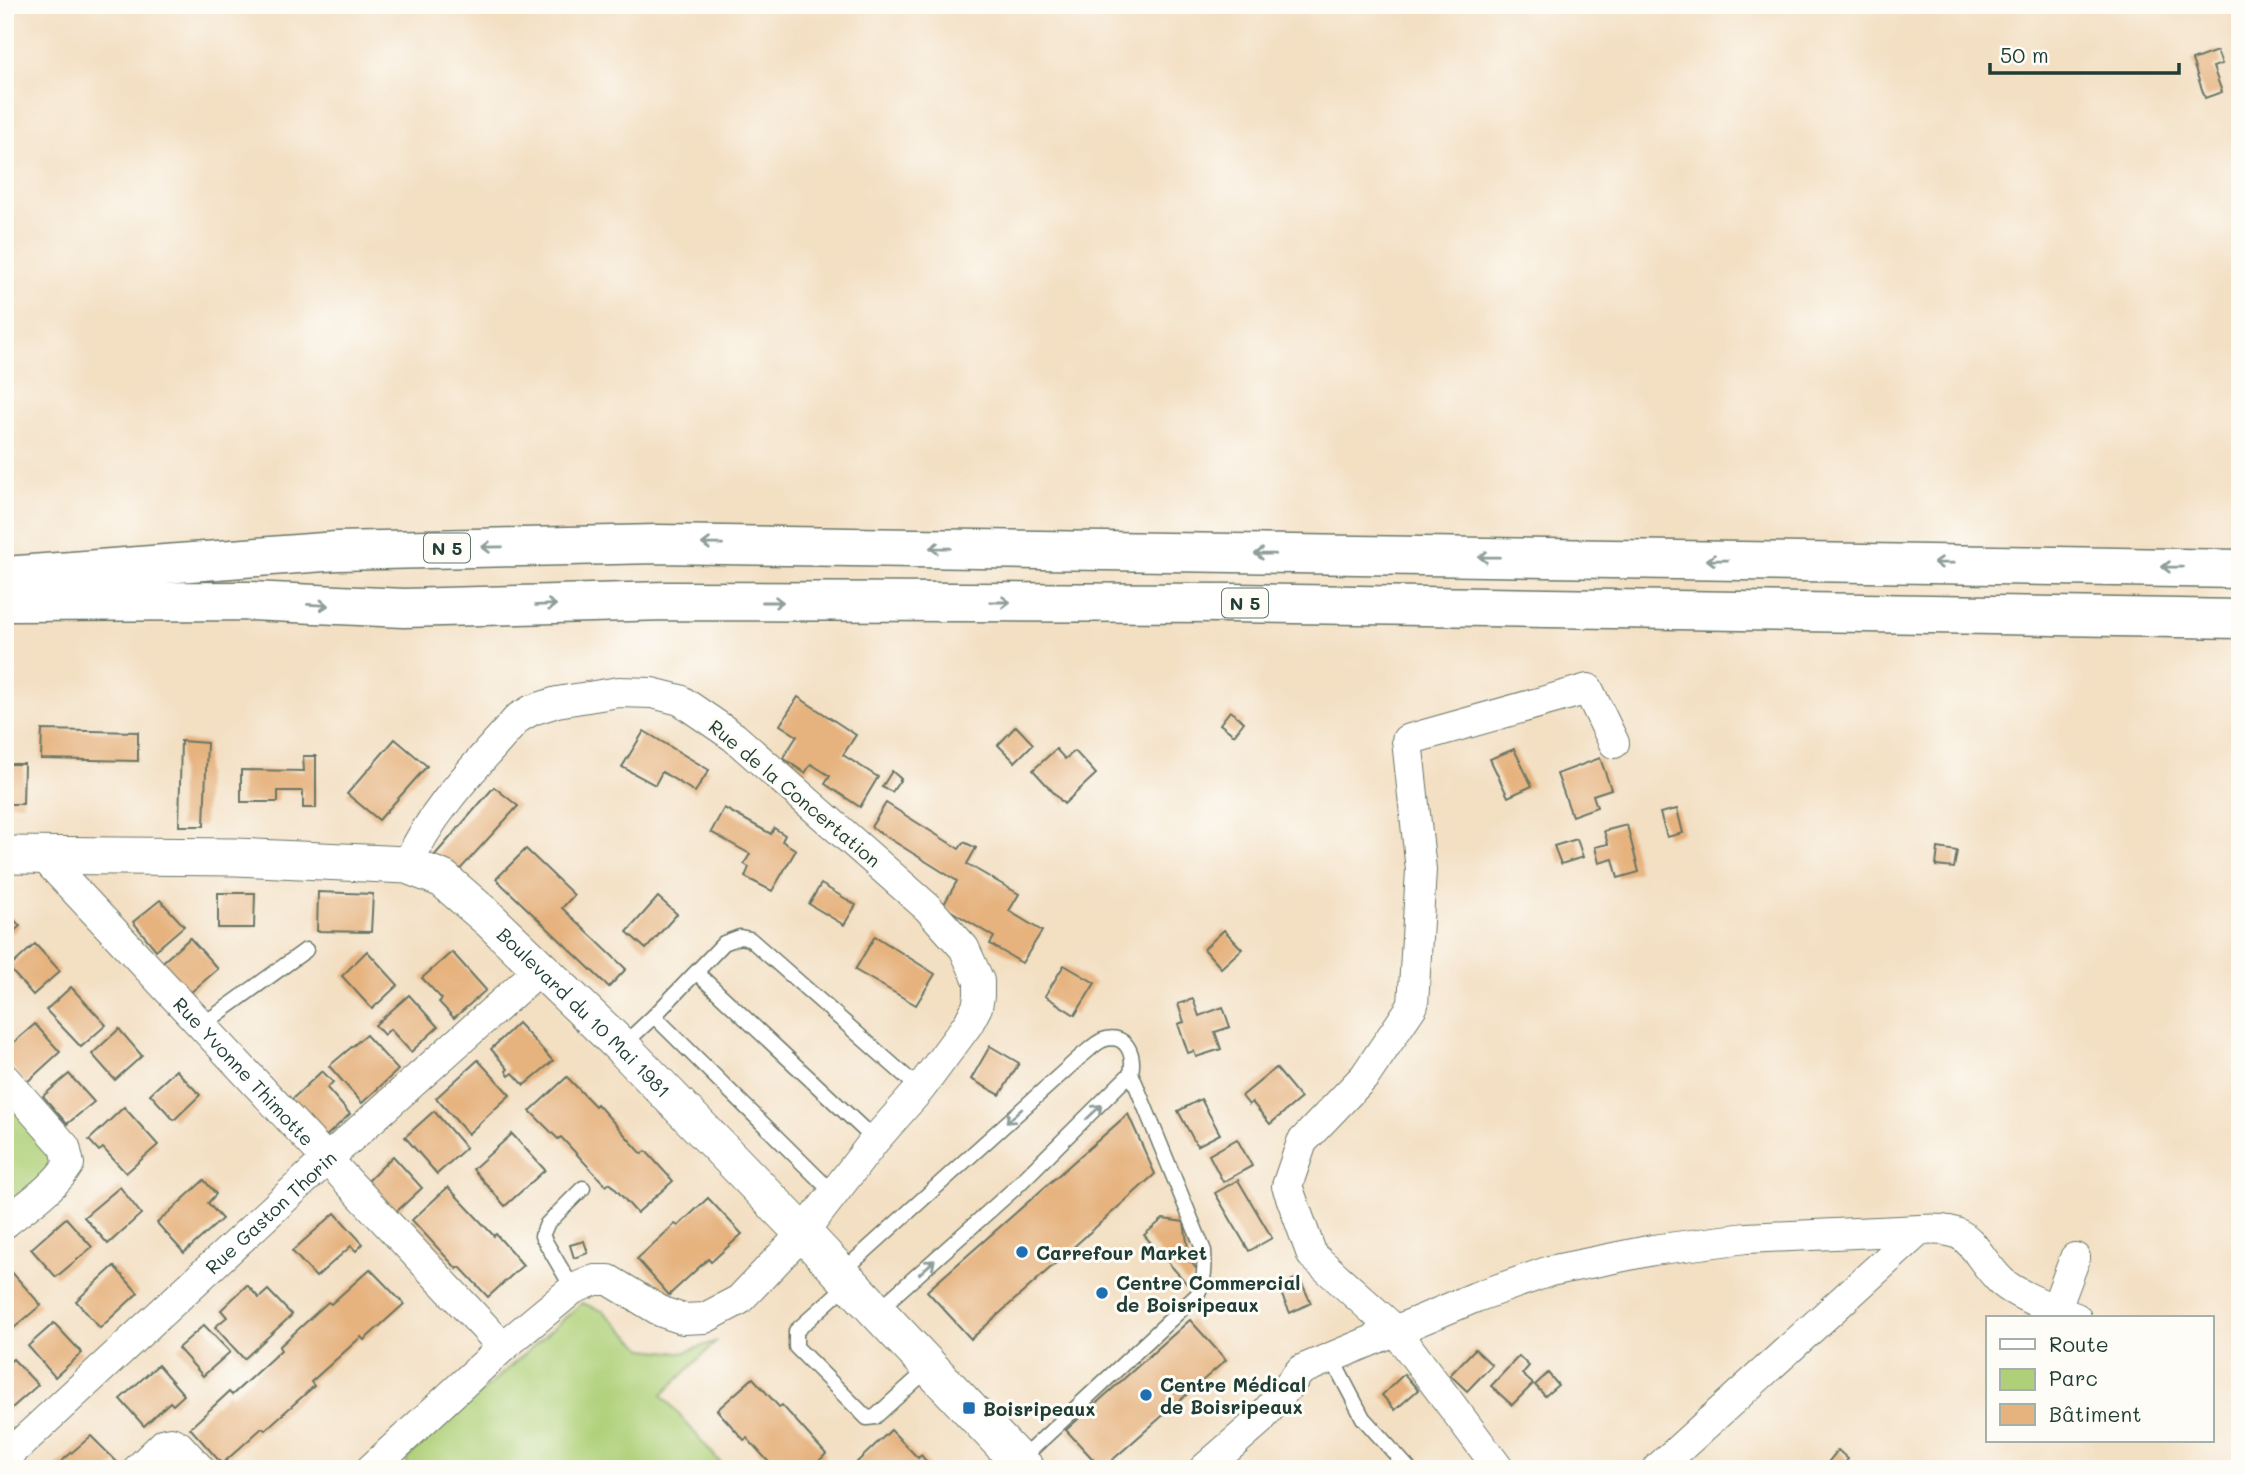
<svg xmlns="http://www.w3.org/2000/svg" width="2245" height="1474" viewBox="0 0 2245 1474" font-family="Mali,sans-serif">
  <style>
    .green { fill: #afd078; stroke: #678656; stroke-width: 2 }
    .building { fill: #e6b27e }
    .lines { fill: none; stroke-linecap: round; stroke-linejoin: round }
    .service-casing { stroke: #697666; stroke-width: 17 }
    .minor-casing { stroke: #697666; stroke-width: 32 }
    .tertiary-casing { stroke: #697666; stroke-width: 39 }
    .trunk-casing { stroke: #697666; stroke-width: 41 }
    .service { stroke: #fff; stroke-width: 14 }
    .minor { stroke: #fff; stroke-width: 30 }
    .tertiary { stroke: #fff; stroke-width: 37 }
    .trunk { stroke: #fff; stroke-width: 38 }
    .oneway { stroke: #8f9e9a }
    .poi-dot { fill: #1f6fb2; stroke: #fdfcf7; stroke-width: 2.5 }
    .labels { text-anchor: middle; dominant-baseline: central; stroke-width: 6; stroke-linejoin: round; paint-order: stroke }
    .shield { fill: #fdfcf7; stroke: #62766e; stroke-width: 2 }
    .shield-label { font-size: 18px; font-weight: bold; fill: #1f3d34 }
    .street-label { font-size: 19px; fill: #1f3d34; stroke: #fdfcf7 }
    .poi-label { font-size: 19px; font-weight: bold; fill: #1f3d34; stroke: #fdfcf7; text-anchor: start }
  </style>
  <rect width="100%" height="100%" fill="#fdfcf7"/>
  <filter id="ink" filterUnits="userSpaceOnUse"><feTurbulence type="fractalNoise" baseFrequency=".0143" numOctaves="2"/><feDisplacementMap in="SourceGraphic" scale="14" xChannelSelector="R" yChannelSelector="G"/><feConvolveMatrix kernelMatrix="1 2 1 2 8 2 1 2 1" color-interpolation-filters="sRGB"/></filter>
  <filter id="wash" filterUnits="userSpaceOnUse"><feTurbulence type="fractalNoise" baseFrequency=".00686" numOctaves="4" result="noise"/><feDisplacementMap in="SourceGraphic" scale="28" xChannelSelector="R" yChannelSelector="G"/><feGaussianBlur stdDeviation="1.57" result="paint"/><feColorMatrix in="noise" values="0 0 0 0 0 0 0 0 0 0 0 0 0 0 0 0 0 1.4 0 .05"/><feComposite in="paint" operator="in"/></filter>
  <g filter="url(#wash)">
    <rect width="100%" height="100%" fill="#f3dfc2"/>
    <!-- green -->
    <g class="green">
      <path d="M5 1091 52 1144 54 1169 5 1211Z"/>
      <path d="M582 1303 603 1311 644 1349 682 1353 717 1341 662 1395 726 1469H406L407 1458Z"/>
    </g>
    <g id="blocks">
      <!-- building -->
      <g class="building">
        <path d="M2217 51 2222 64 2213 67 2222 92 2205 98 2192 60Z"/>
        <path d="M798 697 856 735 843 755 878 777 860 807 825 784 830 776 811 764 805 773 783 758 797 736 780 725Z"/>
        <path d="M1230 711 1244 722 1234 735 1220 724Z"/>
        <path d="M1016 726 1033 744 1015 762 998 745Z"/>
        <path d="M42 730 138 732V761L41 759Z"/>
        <path d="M644 731 709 770 695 792 662 772 655 785 622 767Z"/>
        <path d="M395 739 427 766 379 820 347 794Z"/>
        <path d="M181 741 207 743 204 826H179Z"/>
        <path d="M1056 749 1065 759 1075 751 1096 774 1064 804 1033 770Z"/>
        <path d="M1514 749 1532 786 1508 797 1490 759Z"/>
        <path d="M303 756H316V808H303V791H278V802H241V770L304 771Z"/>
        <path d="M1600 758 1611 789 1593 795 1597 807 1572 816 1557 774Z"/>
        <path d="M5 764H24L23 804H5Z"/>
        <path d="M892 771 901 779 892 792 882 787Z"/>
        <path d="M494 787 518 806 456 874 434 856Z"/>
        <path d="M886 803 959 849 964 842 976 848 967 864 1019 894 1009 911 1042 931 1022 963 990 944 994 937 943 906 957 881 871 827Z"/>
        <path d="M724 808 771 834 774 828 785 835 782 841 796 850 772 891 745 877 749 867 744 864 750 854 711 832Z"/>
        <path d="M1677 809 1683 833 1667 837 1660 813Z"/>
        <path d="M1627 825 1639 872 1618 878 1613 859 1599 863 1595 847 1608 844 1604 831Z"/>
        <path d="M1577 839 1583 857 1561 864 1554 846Z"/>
        <path d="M1938 848 1957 851 1954 868 1936 866Z"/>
        <path d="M526 849 574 895 562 908 626 969 609 987 496 879Z"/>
        <path d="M821 884 856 905 844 925 809 904Z"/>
        <path d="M318 892 373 894 371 932 317 931Z"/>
        <path d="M218 893H255L254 928H218Z"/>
        <path d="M658 897 677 914 646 949 627 932Z"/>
        <path d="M160 900 184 926 156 950 133 922Z"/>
        <path d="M5 910 20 926 5 939Z"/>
        <path d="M1224 930 1242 949 1221 968 1204 949Z"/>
        <path d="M875 936 935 974 916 1005 855 970Z"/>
        <path d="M190 938 218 969 190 993 157 967Z"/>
        <path d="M35 944 60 971 33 995 9 968Z"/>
        <path d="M367 951 398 985 372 1009 342 976Z"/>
        <path d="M452 952 486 990 454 1018 439 1002 442 999 422 978Z"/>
        <path d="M1064 965 1095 983 1075 1015 1045 996Z"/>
        <path d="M71 987 106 1025 81 1047 46 1010Z"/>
        <path d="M409 995 438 1027 411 1052 390 1029 384 1035 375 1025Z"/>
        <path d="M1193 999 1199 1016 1223 1007 1230 1027 1215 1032 1221 1049 1196 1057 1194 1051 1188 1053 1178 1024 1184 1022 1178 1004Z"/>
        <path d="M518 1023 553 1061 524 1085 513 1073 509 1076 506 1071 508 1069 491 1049Z"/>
        <path d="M35 1024 60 1052 26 1083 5 1059V1050Z"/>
        <path d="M119 1029 142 1056 115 1080 92 1054Z"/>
        <path d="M366 1035 398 1070 362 1103 329 1066Z"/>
        <path d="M990 1046 1019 1063 1000 1095 971 1079Z"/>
        <path d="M478 1060 510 1095 468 1134 436 1098Z"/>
        <path d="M1276 1068 1301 1098 1270 1124 1252 1102 1249 1105 1242 1096Z"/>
        <path d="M176 1070 200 1095 174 1120 150 1094Z"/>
        <path d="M322 1071 333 1082 327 1088 350 1114 323 1139 289 1102Z"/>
        <path d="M69 1074 94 1102 67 1124 43 1096Z"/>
        <path d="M567 1077 595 1106 597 1104 642 1154 646 1151 673 1181 637 1213 610 1183 606 1186 561 1137 558 1139 530 1111Z"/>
        <path d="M1201 1099 1220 1134 1197 1146 1178 1111Z"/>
        <path d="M124 1107 158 1145 126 1173 103 1148 99 1151 89 1140Z"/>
        <path d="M434 1111 466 1148 437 1174 405 1137Z"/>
        <path d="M1128 1114 1155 1174 971 1339 927 1291Z"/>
        <path d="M512 1134 545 1170 505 1206 473 1169Z"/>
        <path d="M1237 1139 1252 1166 1223 1182 1209 1155Z"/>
        <path d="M393 1156 422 1188 396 1212 367 1182Z"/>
        <path d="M204 1180 216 1194 208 1203 222 1219 184 1253 157 1223Z"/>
        <path d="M1238 1180 1272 1238 1249 1251 1215 1193Z"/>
        <path d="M120 1187 141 1214 108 1244 84 1217Z"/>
        <path d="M448 1187 494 1236 496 1234 523 1265 488 1297 460 1267 457 1269 412 1220Z"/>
        <path d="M708 1198 742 1234 711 1262 708 1259 669 1295 637 1259 675 1224 678 1226Z"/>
        <path d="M335 1213 363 1244 356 1251 351 1246 316 1277 292 1251Z"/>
        <path d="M66 1218 92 1247 56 1277 31 1249Z"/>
        <path d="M1163 1219 1184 1222 1189 1255 1187 1257 1200 1273 1187 1284 1144 1235Z"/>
        <path d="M584 1241 588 1253 574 1258 570 1245Z"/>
        <path d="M114 1266 138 1293 100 1328 76 1301Z"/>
        <path d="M9 1269 41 1305 7 1334 5 1272Z"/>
        <path d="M370 1269 404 1304 364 1340 361 1337 311 1382 314 1386 265 1430 262 1428 222 1464 190 1428 229 1392 232 1395 281 1350 279 1347 328 1302 331 1304Z"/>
        <path d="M1299 1277 1311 1303 1290 1313 1278 1287Z"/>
        <path d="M247 1285 259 1298 268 1290 292 1315 244 1359 215 1327 227 1317 221 1310Z"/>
        <path d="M1190 1320 1226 1360 1102 1469 1066 1430Z"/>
        <path d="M54 1323 82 1353 55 1377 28 1346Z"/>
        <path d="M204 1325 230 1352 203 1376 178 1348Z"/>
        <path d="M1475 1349 1492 1365 1467 1391 1450 1375Z"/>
        <path d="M1519 1356 1529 1366 1522 1374 1533 1384 1512 1405 1491 1386Z"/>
        <path d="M13 1359 38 1385 5 1414V1366Z"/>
        <path d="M158 1365 184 1395 173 1405 170 1402 144 1426 120 1399Z"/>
        <path d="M1548 1373 1558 1385 1545 1396 1535 1385Z"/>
        <path d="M1404 1374 1418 1390 1395 1410 1382 1395Z"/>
        <path d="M753 1378 779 1407 782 1405 826 1454 811 1469H775L747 1438 744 1440 717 1410Z"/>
        <path d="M891 1430 918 1458 921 1455 933 1469H863L857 1462Z"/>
        <path d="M91 1436 117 1462 109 1469H58L56 1466Z"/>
        <path d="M1838 1450 1848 1459 1840 1469H1829L1825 1466Z"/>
      </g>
    </g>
  </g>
  <g filter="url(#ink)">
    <use href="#blocks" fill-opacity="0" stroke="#697666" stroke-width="2"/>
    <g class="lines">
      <defs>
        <g id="service">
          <path d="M697 973 875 1140"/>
          <path d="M201 1026 306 950"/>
          <path d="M622 1046 654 1016"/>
          <path d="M833 1193 654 1016 724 943 740 937 750 939 920 1089"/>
          <path d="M842 1272 1080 1057C1087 1052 1095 1043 1103 1040 1126 1032 1135 1054 1131 1073L1014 1189 877 1311"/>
          <path d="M849 1283 796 1331V1347L867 1418 875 1417 929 1368"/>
          <path d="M573 1289 542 1236 547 1224 583 1188"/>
          <path d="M1331 1357 1363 1418 1409 1469"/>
          <path d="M1019 1461 1197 1295C1205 1280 1205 1268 1204 1251L1131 1073"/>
        </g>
        <g id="minor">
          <path id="s1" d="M42 855 503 1347"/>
          <path d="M5 1079 65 1147 69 1164C54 1188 27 1205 5 1223"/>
          <path d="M2056 1309 2075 1258"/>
          <path id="s2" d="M5 1458 326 1160 540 969"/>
          <path d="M138 1469 165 1443 171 1442 179 1446 200 1469"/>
          <path d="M371 1469 503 1347 573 1289 595 1280H609L662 1312 683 1319 705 1318 739 1300 803 1233 875 1140 920 1089 968 1024 977 1007 979 996V981L964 948 928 908 734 737 680 700 652 693 619 692 557 702 532 710 518 718C477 765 433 808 407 865"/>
          <path d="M1204 1469 1259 1421 1301 1370 1476 1297 1550 1271 1653 1250 1746 1238 1920 1230"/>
          <path d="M1499 1469 1395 1330 1312 1255 1287 1186 1302 1142 1365 1076 1413 1005 1421 870 1407 740 1588 689 1614 743"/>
          <path d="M1657 1469 1920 1230C1976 1225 1969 1250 2002 1282 2015 1294 2059 1312 2076 1318"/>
        </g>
        <g id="tertiary">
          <path id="s3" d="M5 855 236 857 407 865 443 879 489 919 626 1051 803 1233 1026 1469"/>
        </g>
        <g id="trunk">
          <path d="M5 576 337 551 658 544 2240 569"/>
          <path d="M5 602 250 601 404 608 666 601 1232 603 2240 619"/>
        </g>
      </defs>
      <!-- service casing -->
      <use href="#service" class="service-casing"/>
      <!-- minor casing -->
      <use href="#minor" class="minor-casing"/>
      <!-- tertiary casing -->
      <use href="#tertiary" class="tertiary-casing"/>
      <!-- trunk casing -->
      <use href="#trunk" class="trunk-casing"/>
      <!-- service -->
      <use href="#service" class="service"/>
      <!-- minor -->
      <use href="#minor" class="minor"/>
      <!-- tertiary -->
      <use href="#tertiary" class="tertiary"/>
      <!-- trunk -->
      <use href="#trunk" class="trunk"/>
    </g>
    <!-- one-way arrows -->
    <defs><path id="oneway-shaft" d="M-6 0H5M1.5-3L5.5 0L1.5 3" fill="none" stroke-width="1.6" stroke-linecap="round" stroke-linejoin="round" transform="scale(1.75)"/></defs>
    <g class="oneway">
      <use href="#oneway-shaft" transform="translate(712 544) rotate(-179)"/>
      <use href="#oneway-shaft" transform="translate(492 547) rotate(179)"/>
      <use href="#oneway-shaft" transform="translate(940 548) rotate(-179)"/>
      <use href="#oneway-shaft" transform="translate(1265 554) rotate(-179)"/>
      <use href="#oneway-shaft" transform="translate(1489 557) rotate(-179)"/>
      <use href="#oneway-shaft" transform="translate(1717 560) rotate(-179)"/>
      <use href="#oneway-shaft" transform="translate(1944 563) rotate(-179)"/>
      <use href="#oneway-shaft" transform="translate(2172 567) rotate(-179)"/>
      <use href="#oneway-shaft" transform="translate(773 602)"/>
      <use href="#oneway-shaft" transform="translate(1000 602)"/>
      <use href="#oneway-shaft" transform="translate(318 605) rotate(3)"/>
      <use href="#oneway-shaft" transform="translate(546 605) rotate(-2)"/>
      <use href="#oneway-shaft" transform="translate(1094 1112) rotate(-44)"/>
      <use href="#oneway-shaft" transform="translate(1014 1116) rotate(138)"/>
      <use href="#oneway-shaft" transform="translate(927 1267) rotate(-42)"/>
    </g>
  </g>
  <!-- markers -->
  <g class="poi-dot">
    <circle cx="1022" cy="1252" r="7"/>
    <circle cx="1102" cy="1293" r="7"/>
    <circle cx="1146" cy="1395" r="7"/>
    <rect x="962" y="1401" width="14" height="14" rx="3.5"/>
  </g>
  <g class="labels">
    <!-- shield labels -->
    <g class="shield">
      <rect x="424" y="533.5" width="46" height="29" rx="5"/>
      <rect x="1222" y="588.5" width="46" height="29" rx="5"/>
    </g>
    <g class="shield-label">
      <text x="447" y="548">N 5</text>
      <text x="1245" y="603">N 5</text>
    </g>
    <!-- street labels -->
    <g class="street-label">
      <text transform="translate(795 793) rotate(40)">Rue de la Concertation</text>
      <text stroke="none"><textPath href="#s3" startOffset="635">Boulevard du 10 Mai 1981</textPath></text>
      <text stroke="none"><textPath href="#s1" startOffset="296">Rue Yvonne Thimotte</textPath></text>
      <text stroke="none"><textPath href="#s2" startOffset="362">Rue Gaston Thorin</textPath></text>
    </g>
    <!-- poi labels -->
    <g class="poi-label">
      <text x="1036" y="1252">Carrefour Market</text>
      <text x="1116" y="1282">Centre Commercial<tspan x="1116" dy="22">de Boisripeaux</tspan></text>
      <text x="1160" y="1384">Centre Médical<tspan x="1160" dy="22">de Boisripeaux</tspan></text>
      <text x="983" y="1408">Boisripeaux</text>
    </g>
  </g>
  <!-- margin -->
  <rect width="2245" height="1474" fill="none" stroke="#fdfcf7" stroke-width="28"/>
  <!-- legend -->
  <rect x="1986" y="1316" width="228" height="126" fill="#fdfcf7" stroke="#a4b0a9" stroke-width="2"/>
  <rect x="2000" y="1339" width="35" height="10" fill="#ffffff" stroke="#a4b0a9" stroke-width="2"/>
  <text x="2049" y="1352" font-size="21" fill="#1f3d34">Route</text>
  <rect x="2000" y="1369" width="35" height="21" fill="#afd078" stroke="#a4b0a9" stroke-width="2"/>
  <text x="2049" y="1386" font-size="21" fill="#1f3d34">Parc</text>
  <rect x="2000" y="1404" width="35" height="21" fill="#e6b27e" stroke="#a4b0a9" stroke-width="2"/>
  <text x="2049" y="1422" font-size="21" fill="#1f3d34">Bâtiment</text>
  <!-- scale -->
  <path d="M1990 63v10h189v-10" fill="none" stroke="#1f3d34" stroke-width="3.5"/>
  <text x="2000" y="63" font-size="21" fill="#1f3d34" stroke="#fdfcf7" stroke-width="5" paint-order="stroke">50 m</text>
</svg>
